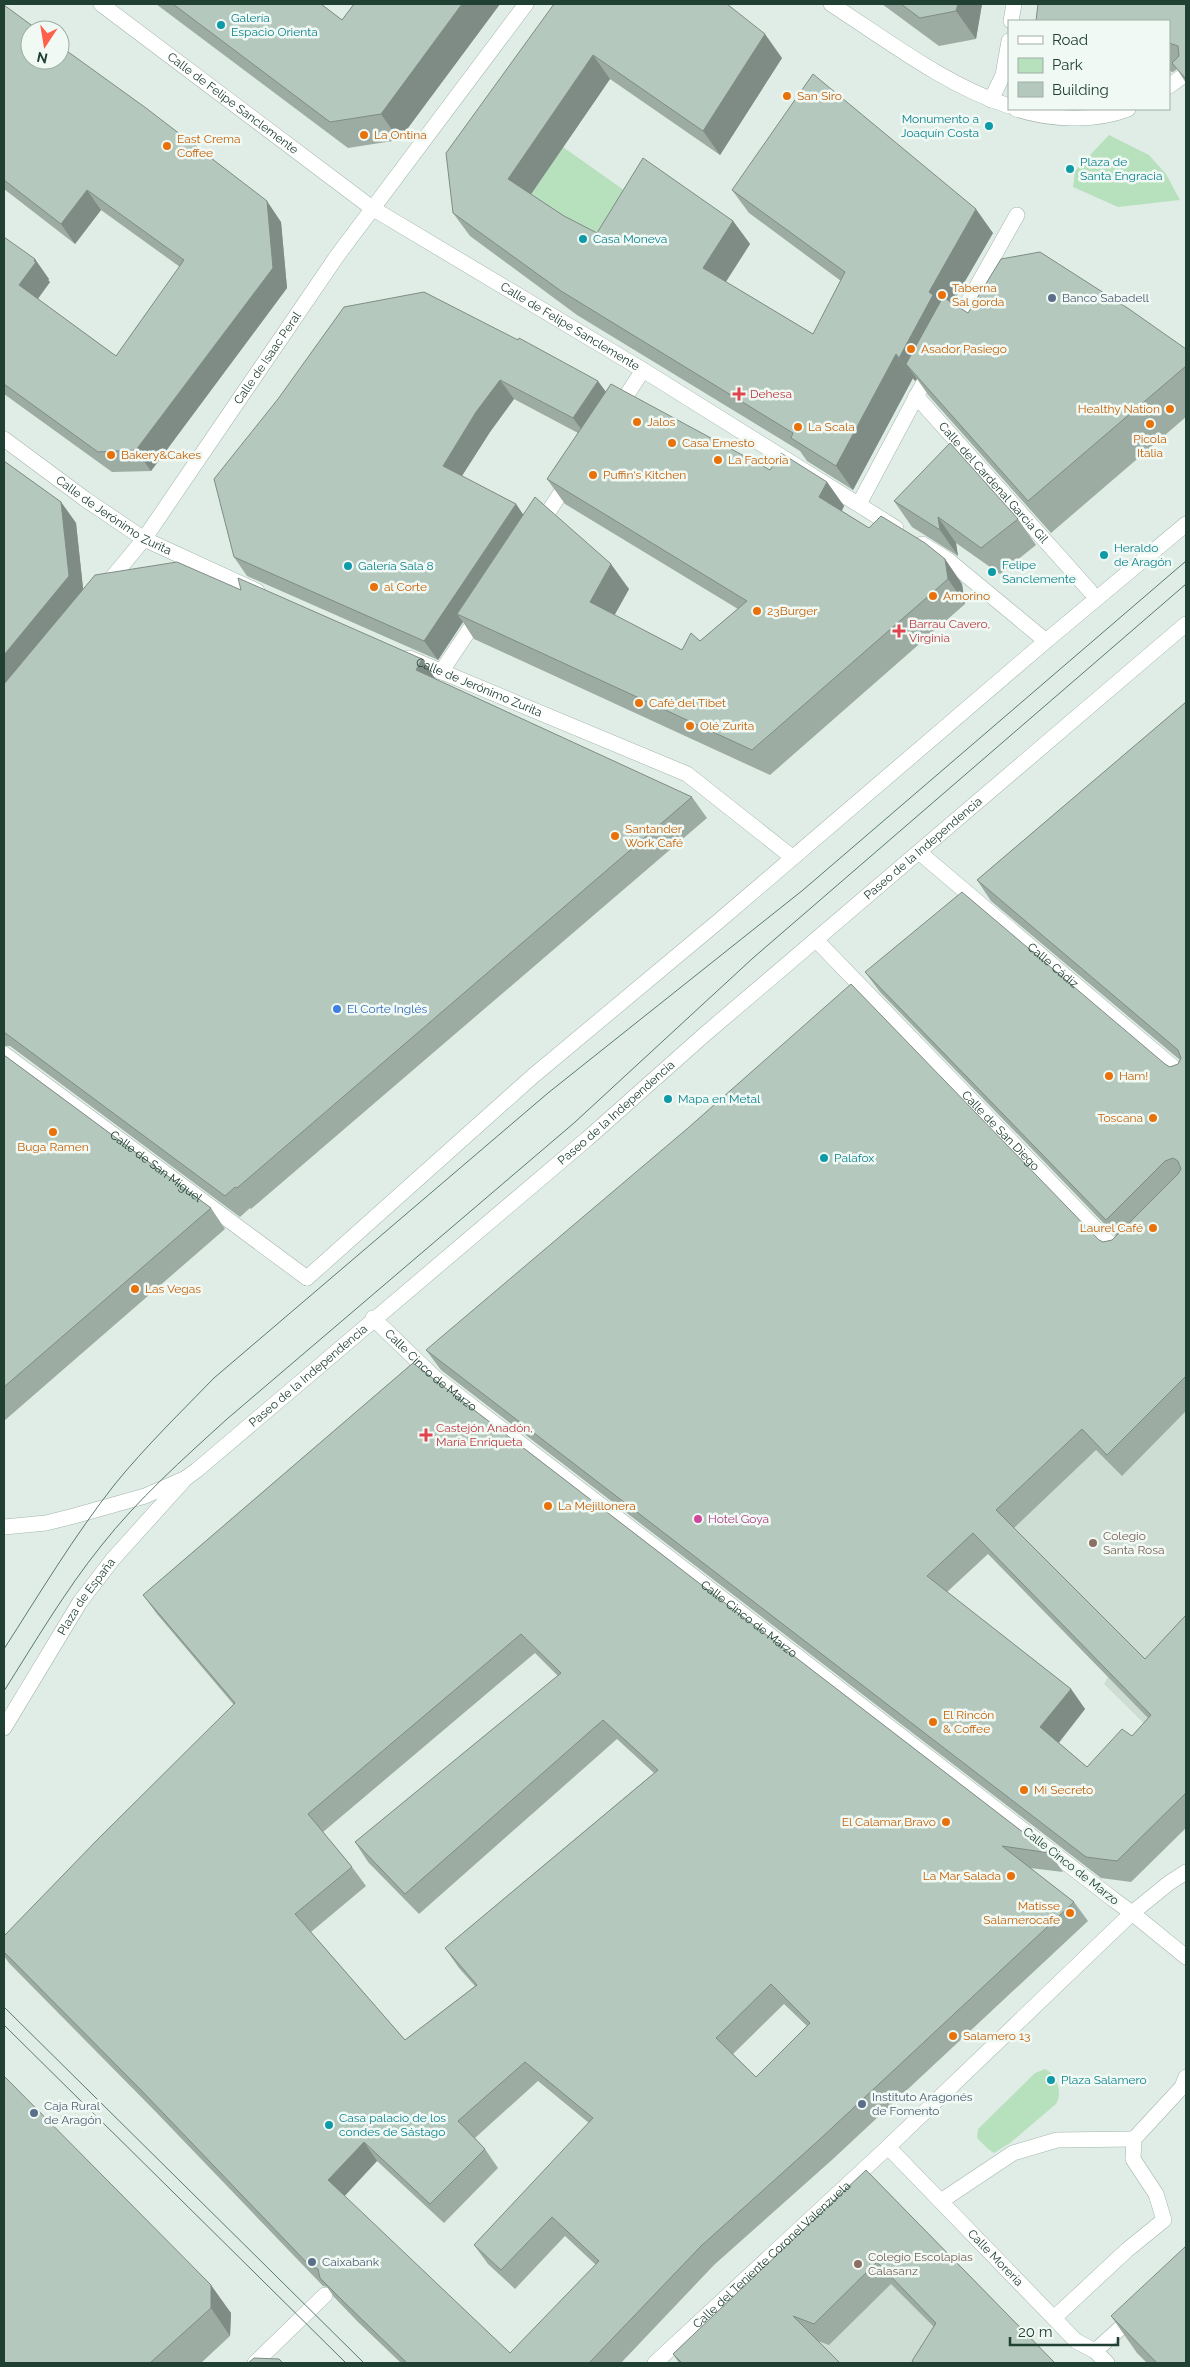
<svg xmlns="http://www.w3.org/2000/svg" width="1190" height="2367" viewBox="0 0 1190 2367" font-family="Raleway,sans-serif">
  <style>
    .built { fill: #ceddd4 }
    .green { fill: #b7e1bc }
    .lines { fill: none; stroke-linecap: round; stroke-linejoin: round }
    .pedestrian-casing { stroke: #a2b6ac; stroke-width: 16 }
    .minor-casing { stroke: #a2b6ac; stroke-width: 16 }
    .tertiary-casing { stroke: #a2b6ac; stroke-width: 16 }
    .pedestrian { stroke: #fff; stroke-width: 15 }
    .minor { stroke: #fff; stroke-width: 15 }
    .tertiary { stroke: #fff; stroke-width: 15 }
    .tram { stroke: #597b6d; stroke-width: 1 }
    .wall { fill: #9caca3; fill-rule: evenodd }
    .shaded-wall { fill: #7f8c85 }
    .building { fill: #b5c8be; stroke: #7f8c85; fill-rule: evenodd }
    .culture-dot { fill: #0f9aa8; stroke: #f1f9f4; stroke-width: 2 }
    .food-dot { fill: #e8710a; stroke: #f1f9f4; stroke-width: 2 }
    .service-dot { fill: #5c6f8a; stroke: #f1f9f4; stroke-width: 2 }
    .health-dot { fill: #e0444e; stroke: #f1f9f4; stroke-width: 2 }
    .shop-dot { fill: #3f7fe0; stroke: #f1f9f4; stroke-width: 2 }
    .hotel-dot { fill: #d1479c; stroke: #f1f9f4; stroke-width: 2 }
    .education-dot { fill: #8d6e63; stroke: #f1f9f4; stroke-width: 2 }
    .labels { text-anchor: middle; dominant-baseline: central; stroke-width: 5; stroke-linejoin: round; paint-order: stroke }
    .culture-label { font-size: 12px; fill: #0d838f; stroke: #f1f9f4; text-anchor: start }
    .food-label { font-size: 12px; fill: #c56008; stroke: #f1f9f4; text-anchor: start }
    .street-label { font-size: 12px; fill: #1f4032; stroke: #f1f9f4 }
    .service-label { font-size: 12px; fill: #4e5e75; stroke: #f1f9f4; text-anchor: start }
    .health-label { font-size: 12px; fill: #be3a42; stroke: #f1f9f4; text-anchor: start }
    .shop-label { font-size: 12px; fill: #366cbe; stroke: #f1f9f4; text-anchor: start }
    .hotel-label { font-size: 12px; fill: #b23c85; stroke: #f1f9f4; text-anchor: start }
    .education-label { font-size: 12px; fill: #785e54; stroke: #f1f9f4; text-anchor: start }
  </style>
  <rect width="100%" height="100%" fill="#e0ede6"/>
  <!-- built -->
  <g class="built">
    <path d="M1186 1325V1765L1104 1684 1108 1677 1011 1531Z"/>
    <path d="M881 2191 951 2344 939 2363H699Z"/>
  </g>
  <!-- green -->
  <g class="green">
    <path d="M1109 135 1149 155 1166 174 1180 200 1118 207 1073 187 1075 171Z"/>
    <path d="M563 147 645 205 614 257 525 203Z"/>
    <path d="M1045 2069C1057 2074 1063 2094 1056 2104L1010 2143 994 2153 988 2149 977 2138 978 2129 1035 2073Z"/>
  </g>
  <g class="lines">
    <defs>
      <g id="pedestrian">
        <path d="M954 327 1017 215"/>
        <path id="s1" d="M916 396 1090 591"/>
        <path d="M617 410 643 370"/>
        <path d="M859 504 931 369"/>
        <path d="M539 526 570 479"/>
        <path d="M441 672 480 614"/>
        <path id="s2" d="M920 853 1186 1078"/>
        <path id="s3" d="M817 941 1120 1254 1121 1252"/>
        <path id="s4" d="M373 1318 434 1377 1113 1899"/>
        <path d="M888 2147 1132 1913 1186 1957"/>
        <path d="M941 2201 1013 2153 1057 2140 1134 2139"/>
        <path d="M1054 2318 1127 2250 1164 2220 1156 2194 1133 2159 1134 2139 1182 2087 1186 2077"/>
        <path d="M1095 2351 1135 2315"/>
        <path d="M255 2363 325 2295"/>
      </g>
      <g id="minor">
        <path id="s5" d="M101 4 372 208 643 370 896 528"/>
        <path d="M831 4C887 40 945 85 1009 106"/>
        <path d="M1011 21 1014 4"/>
        <path d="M1169 86 1186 74"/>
        <path d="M991 100 1003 75 1009 41"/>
        <path d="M1016 109C1050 120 1095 122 1128 109"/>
        <path id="s6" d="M4 439 85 499 144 539 257 591"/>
        <path d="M922 544 948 560 1046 641"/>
        <path id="s7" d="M105 586 144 539 337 256 526 4"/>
        <path id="s8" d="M409 658 687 774 792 857"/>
        <path id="s9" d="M4 1054 307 1278"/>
        <path id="s10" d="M4 1728 80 1602 113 1559 186 1478"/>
        <path d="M1113 1899 1132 1913 1169 1883 1186 1872"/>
        <path id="s11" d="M655 2363 888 2147 1076 2341 1095 2351 1107 2363"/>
      </g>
      <g id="tertiary">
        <path d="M307 1278 533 1076 720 920 1046 641 1186 524"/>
        <path id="s12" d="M4 1527 46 1523 74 1516 145 1496 186 1478 197 1470 587 1139 704 1035 1186 624"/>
      </g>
    </defs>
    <!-- pedestrian casing -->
    <use href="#pedestrian" class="pedestrian-casing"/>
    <!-- minor casing -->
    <use href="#minor" class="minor-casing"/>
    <!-- tertiary casing -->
    <use href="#tertiary" class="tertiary-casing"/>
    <!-- pedestrian -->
    <use href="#pedestrian" class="pedestrian"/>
    <!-- minor -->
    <use href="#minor" class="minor"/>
    <!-- tertiary -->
    <use href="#tertiary" class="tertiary"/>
    <!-- tram -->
    <g class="tram">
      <path d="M4 1649C40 1593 74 1536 115 1484 146 1446 180 1413 214 1378L548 1093 803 890 1186 561"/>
      <path d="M4 1691C35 1642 65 1591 101 1546 138 1499 183 1459 227 1419L574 1123 753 958 1186 584"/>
      <path d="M4 2007 364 2363"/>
      <path d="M4 2025 346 2363"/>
    </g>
  </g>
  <!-- wall -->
  <g class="wall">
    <path d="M156 4H321L342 20 354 4H500L399 140 348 148Z"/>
    <path d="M554 4 782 58 720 155 610 79 531 194 564 216 597 233 733 221 750 244 726 282 813 334 841 281 749 213 732 190 993 233 952 303 968 313 1186 349V417L1051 533 929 396 917 379 915 381 913 378 853 490 807 461 800 451 577 315 470 236 453 213Z"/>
    <path d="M882 4H982L976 39 939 46Z"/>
    <path d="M1186 4V83L1177 69 1173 72 1169 71V21Z"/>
    <path d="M4 5 281 222 287 288 151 471 112 472 4 394V237L49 279 48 280 50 282 38 299 116 356 180 267 101 210 75 244 4 189Z"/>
    <path d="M424 292 606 392 770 470 827 482 844 506 842 511 869 528 945 559 962 584 965 604 770 775 474 639 463 622 438 660 247 576 234 557ZM514 399 578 433 547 479 565 504 738 609 700 641 682 650 614 615 629 589 523 515 516 504 462 476 490 432Z"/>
    <path d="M4 461 61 502 76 523 83 589 241 590 422 659 436 680 692 797 707 818 251 1209 250 1208 240 1217 10 1046H4Z"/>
    <path d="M894 501 1018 519 1036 545 1000 574 956 543 958 556 912 527Z"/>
    <path d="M1186 702V1411L1122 1476 1096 1450 1014 1528 1145 1659 1186 1615V1828L1131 1882 1101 1878 441 1370 426 1350 1099 1240 1103 1242 1112 1240 1116 1236 880 992 865 972 1170 1067 1178 1064 1180 1060 991 901 977 880ZM988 1554 1148 1718 1132 1736 1087 1767 1059 1743 1085 1709 1071 1689 947 1592Z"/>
    <path d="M4 1055 211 1208 225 1229 4 1421Z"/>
    <path d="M413 1363 1050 1853 1063 1872 1030 1868 1074 1902 1088 1921 833 2159 714 2265 621 2363H401L358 2322 334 2297 327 2287 323 2286 154 2110 9 1963 4 1956V1936L234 1705 157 1614 143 1595ZM535 1653 558 1676 355 1842 368 1862 419 1914 617 1739 654 1773 445 1948 459 1968 475 1986 405 2040 311 1932 366 1886 352 1867 323 1832ZM784 2004 807 2026 756 2077 733 2054ZM538 2081 589 2123 474 2245 488 2264 515 2289 565 2236 596 2265 510 2353 344 2196 377 2161 444 2223 498 2168 485 2149 475 2138Z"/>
    <path d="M4 2076 231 2313 230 2336 201 2363H4Z"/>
    <path d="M866 2170 1055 2363H914L912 2361 934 2327 891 2284 829 2345 818 2341 840 2363H679L673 2354Z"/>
    <path d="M1111 2316 1186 2363H1147L1137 2353Z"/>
  </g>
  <!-- shaded-wall -->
  <g class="shaded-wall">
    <path d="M462 4H500L399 140 381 114Z"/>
    <path d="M958 4H982L976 39 956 11Z"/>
    <path d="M765 34 782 58 720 155 703 131Z"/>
    <path d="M593 55 610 79 525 203 508 179Z"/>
    <path d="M87 190 101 210 75 244 61 224Z"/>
    <path d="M267 201 281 222 287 288 151 471 136 450Z"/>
    <path d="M976 209 993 233 946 314 906 364 917 379 915 381 899 358 929 292Z"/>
    <path d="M733 221 750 244 719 292 703 268Z"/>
    <path d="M35 259 49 279 48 280 50 282 33 305 19 285Z"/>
    <path d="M896 354 913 378 853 490 836 466Z"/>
    <path d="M500 380 514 399 490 432 456 485 443 466 476 412Z"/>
    <path d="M598 381 612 400 587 437 573 418Z"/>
    <path d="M827 482 844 506 836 522 819 497Z"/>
    <path d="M61 502 76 523 84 597 4 694V655Z"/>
    <path d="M516 504 529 523 457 614 463 622 438 660 424 641Z"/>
    <path d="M938 517 956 543 958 556 940 530Z"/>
    <path d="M945 559 962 584 965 604 948 579Z"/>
    <path d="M611 564 629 589 608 627 590 602Z"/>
    <path d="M422 659 436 680 416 670Z"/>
    <path d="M1071 1689 1085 1709 1055 1747 1040 1727Z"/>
    <path d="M364 2142 377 2161 341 2200 328 2180Z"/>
    <path d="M211 2285 231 2313 230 2336 211 2308Z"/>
  </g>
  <!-- building -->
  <g class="building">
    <path d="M173 4H321L342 20 354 4H462L381 114 330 122Z"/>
    <path d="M554 4H727L765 34 703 131 593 55 508 179 564 216 597 233 643 158 733 221 703 268 813 334 845 272 732 190 813 74 976 209 929 292 933 295 899 358 896 354 836 466 791 438 793 433 561 291 453 213 446 153Z"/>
    <path d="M901 4H958L956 11 920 18Z"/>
    <path d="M1038 4H1186V79L1172 63 1179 56 1178 46 1169 43V21H1036Z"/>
    <path d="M4 5 38 30H30V60H60V46L146 108 267 201 273 268 136 450 98 452 4 384V237L35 259 34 261 36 262 19 285 116 356 184 260 87 190 61 224 4 180Z"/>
    <path d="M1040 252 1129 309 1186 349V366L1028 501 906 364 943 297 968 313 1001 259Z"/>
    <path d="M424 292 518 340 519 338 598 381 573 418 500 380 476 412 443 466 516 504 424 641 234 557 214 479 278 399 344 307Z"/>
    <path d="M611 384 770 470 781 453 827 482 819 497 869 528 881 516 925 543 945 559 948 579 752 750 457 614 535 497 611 564 590 602 682 650 691 633 700 641 747 601 547 479Z"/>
    <path d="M950 443 1018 519 981 548 938 517 940 530 894 501Z"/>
    <path d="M4 461 61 502 69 576 4 655Z"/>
    <path d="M177 562 241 590 238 578 422 659 416 670 692 797 237 1188 235 1187 225 1196 4 1032V684L95 575Z"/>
    <path d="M1186 702V1376L1107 1455 1082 1429 996 1510 1145 1659 1186 1615V1793L1117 1861 1086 1857 426 1350 688 1128 851 984 1099 1240 1103 1242 1112 1240 1178 1174 1181 1169 1178 1161 1173 1158 1165 1161 1106 1220 865 972 962 892 1165 1064 1170 1067 1178 1064 1181 1058 1178 1050 977 880ZM973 1533 1151 1715 1132 1736 1122 1729 1087 1767 1040 1727 1071 1689 927 1576Z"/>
    <path d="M4 1055 211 1208 4 1387Z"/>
    <path d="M413 1363 1050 1853 1002 1846 1074 1902 819 2140 701 2246 589 2363H407L344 2302 320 2278 318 2269 310 2266 141 2090 4 1952V1936L98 1839 235 1703 143 1595ZM521 1634 561 1673 355 1842 405 1894 603 1720 658 1770 445 1948 477 1985 405 2040 295 1914 352 1867 308 1814ZM771 1984 810 2023 756 2077 716 2038ZM525 2062 593 2118 474 2245 501 2270 552 2217 599 2261 510 2353 328 2180 364 2142 430 2204 485 2149 458 2121Z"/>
    <path d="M4 2076 211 2285V2308L150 2363H4Z"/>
    <path d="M866 2170 1055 2363H915L912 2361 936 2323 877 2262 814 2324 793 2316 840 2363H682L673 2354Z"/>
    <path d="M1186 2246V2363H1157L1111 2316Z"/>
    <path d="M254 2358 279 2359 283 2363H248Z"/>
  </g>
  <!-- markers -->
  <g class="culture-dot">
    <circle cx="221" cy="25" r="5"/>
    <circle cx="989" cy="126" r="5"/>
    <circle cx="1070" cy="169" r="5"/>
    <circle cx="583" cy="239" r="5"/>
    <circle cx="1104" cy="555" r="5"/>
    <circle cx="348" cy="566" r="5"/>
    <circle cx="992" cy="572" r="5"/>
    <circle cx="668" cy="1099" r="5"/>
    <circle cx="824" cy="1158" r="5"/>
    <circle cx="1051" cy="2080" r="5"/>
    <circle cx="329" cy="2125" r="5"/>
  </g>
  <g class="food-dot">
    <circle cx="787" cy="96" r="5"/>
    <circle cx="364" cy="135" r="5"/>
    <circle cx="167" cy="146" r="5"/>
    <circle cx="942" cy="295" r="5"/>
    <circle cx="911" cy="349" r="5"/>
    <circle cx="1170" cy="409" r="5"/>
    <circle cx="637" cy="422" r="5"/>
    <circle cx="1150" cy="424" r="5"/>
    <circle cx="798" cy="427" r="5"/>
    <circle cx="672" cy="443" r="5"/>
    <circle cx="111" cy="455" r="5"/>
    <circle cx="718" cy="460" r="5"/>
    <circle cx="593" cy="475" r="5"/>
    <circle cx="374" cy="587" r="5"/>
    <circle cx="933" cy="596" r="5"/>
    <circle cx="757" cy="611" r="5"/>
    <circle cx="639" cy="703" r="5"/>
    <circle cx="690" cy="726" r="5"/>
    <circle cx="615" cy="836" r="5"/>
    <circle cx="1109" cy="1076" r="5"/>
    <circle cx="1153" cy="1118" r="5"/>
    <circle cx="53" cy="1132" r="5"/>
    <circle cx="1153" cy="1228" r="5"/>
    <circle cx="135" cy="1289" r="5"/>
    <circle cx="548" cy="1506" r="5"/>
    <circle cx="933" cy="1722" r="5"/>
    <circle cx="1024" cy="1790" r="5"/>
    <circle cx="946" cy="1822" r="5"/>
    <circle cx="1011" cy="1876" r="5"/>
    <circle cx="1070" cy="1913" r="5"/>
    <circle cx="953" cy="2036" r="5"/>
  </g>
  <g class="service-dot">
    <circle cx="1052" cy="298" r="5"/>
    <circle cx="862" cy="2104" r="5"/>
    <circle cx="34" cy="2113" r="5"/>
    <circle cx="312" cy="2262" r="5"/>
  </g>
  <g class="health-dot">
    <path d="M736.5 386.5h5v5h5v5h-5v5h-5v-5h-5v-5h5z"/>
    <path d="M896.5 623.5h5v5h5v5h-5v5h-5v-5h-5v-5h5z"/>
    <path d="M423.5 1427.5h5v5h5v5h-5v5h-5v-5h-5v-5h5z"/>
  </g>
  <circle class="shop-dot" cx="337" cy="1009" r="5"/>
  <circle class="hotel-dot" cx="698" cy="1519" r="5"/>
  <g class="education-dot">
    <circle cx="1093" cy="1543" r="5"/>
    <circle cx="858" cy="2264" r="5"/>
  </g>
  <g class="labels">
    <!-- culture labels -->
    <g class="culture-label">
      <text x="231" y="18">Galería<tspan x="231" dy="14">Espacio Orienta</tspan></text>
      <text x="979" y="119" text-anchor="end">Monumento a<tspan x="979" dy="14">Joaquín Costa</tspan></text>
      <text x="1080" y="162">Plaza de<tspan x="1080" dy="14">Santa Engracia</tspan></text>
      <text x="593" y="239">Casa Moneva</text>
      <text x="1114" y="548">Heraldo<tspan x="1114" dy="14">de Aragón</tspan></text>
      <text x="1002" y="565">Felipe<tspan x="1002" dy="14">Sanclemente</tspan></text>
      <text x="358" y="566">Galería Sala 8</text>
      <text x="678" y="1099">Mapa en Metal</text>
      <text x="834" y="1158">Palafox</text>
      <text x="1061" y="2080">Plaza Salamero</text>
      <text x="339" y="2118">Casa palacio de los<tspan x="339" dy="14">condes de Sástago</tspan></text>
    </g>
    <!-- food labels -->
    <g class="food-label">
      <text x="797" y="96">San Siro</text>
      <text x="374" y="135">La Ontina</text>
      <text x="177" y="139">East Crema<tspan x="177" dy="14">Coffee</tspan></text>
      <text x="952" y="288">Taberna<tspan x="952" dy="14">Sal gorda</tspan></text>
      <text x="921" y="349">Asador Pasiego</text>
      <text x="1160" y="409" text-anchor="end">Healthy Nation</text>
      <text x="647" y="422">Jalos</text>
      <text x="808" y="427">La Scala</text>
      <text x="1150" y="439" text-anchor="middle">Picola<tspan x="1150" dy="14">Italia</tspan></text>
      <text x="682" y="443">Casa Ernesto</text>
      <text x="121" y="455">Bakery&amp;Cakes</text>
      <text x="728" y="460">La Factoria</text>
      <text x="603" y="475">Puffin‘s Kitchen</text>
      <text x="384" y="587">al Corte</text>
      <text x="943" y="596">Amorino</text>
      <text x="767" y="611">23Burger</text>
      <text x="649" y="703">Café del Tibet</text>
      <text x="700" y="726">Olé Zurita</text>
      <text x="625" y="829">Santander<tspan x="625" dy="14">Work Café</tspan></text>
      <text x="1119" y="1076">Ham!</text>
      <text x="1143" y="1118" text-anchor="end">Toscana</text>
      <text x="53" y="1147" text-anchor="middle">Buga Ramen</text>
      <text x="1143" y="1228" text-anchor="end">Laurel Café</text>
      <text x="145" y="1289">Las Vegas</text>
      <text x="558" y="1506">La Mejillonera</text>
      <text x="943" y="1715">El Rincón<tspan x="943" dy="14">&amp; Coffee</tspan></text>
      <text x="1034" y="1790">Mi Secreto</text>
      <text x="936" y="1822" text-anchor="end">El Calamar Bravo</text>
      <text x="1001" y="1876" text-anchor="end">La Mar Salada</text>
      <text x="1060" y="1906" text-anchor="end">Matisse<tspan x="1060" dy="14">Salamerocafe</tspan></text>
      <text x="963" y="2036">Salamero 13</text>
    </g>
    <!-- street labels -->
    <g class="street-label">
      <text stroke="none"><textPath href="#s5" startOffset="165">Calle de Felipe Sanclemente</textPath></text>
      <text stroke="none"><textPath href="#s5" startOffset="570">Calle de Felipe Sanclemente</textPath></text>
      <text stroke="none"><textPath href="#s7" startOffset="280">Calle de Isaac Peral</textPath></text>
      <text stroke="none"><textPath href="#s1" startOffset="116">Calle del Cardenal García Gil</textPath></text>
      <text stroke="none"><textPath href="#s6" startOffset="134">Calle de Jerónimo Zurita</textPath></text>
      <text stroke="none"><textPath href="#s8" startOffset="76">Calle de Jerónimo Zurita</textPath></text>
      <text stroke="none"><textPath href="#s12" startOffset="1159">Paseo de la Independencia</textPath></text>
      <text stroke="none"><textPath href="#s2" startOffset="174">Calle Cádiz</textPath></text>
      <text stroke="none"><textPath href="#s12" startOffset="754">Paseo de la Independencia</textPath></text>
      <text stroke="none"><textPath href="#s3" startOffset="264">Calle de San Diego</textPath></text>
      <text stroke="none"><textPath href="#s9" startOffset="189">Calle de San Miguel</textPath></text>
      <text stroke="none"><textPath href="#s4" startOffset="78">Calle Cinco de Marzo</textPath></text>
      <text stroke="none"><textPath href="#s12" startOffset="349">Paseo de la Independencia</textPath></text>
      <text stroke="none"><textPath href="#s10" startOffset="155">Plaza de España</textPath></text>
      <text stroke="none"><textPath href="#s4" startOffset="482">Calle Cinco de Marzo</textPath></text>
      <text transform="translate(1071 1866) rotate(38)">Calle Cinco de Marzo</text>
      <text stroke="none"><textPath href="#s11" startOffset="159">Calle del Teniente Coronel Valenzuela</textPath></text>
      <text stroke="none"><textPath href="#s11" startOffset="472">Calle Morería</textPath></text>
    </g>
    <!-- service labels -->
    <g class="service-label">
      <text x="1062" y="298">Banco Sabadell</text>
      <text x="872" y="2097">Instituto Aragonés<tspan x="872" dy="14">de Fomento</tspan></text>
      <text x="44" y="2106">Caja Rural<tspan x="44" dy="14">de Aragón</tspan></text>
      <text x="322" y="2262">Caixabank</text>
    </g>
    <!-- health labels -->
    <g class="health-label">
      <text x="750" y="394">Dehesa</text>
      <text x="909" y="624">Barrau Cavero,<tspan x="909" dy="14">Virginia</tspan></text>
      <text x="436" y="1428">Castejón Anadón,<tspan x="436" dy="14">María Enriqueta</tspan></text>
    </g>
    <!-- shop labels -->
    <g class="shop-label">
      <text x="347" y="1009">El Corte Inglés</text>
    </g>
    <!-- hotel labels -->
    <g class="hotel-label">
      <text x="708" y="1519">Hotel Goya</text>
    </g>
    <!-- education labels -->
    <g class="education-label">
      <text x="1103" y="1536">Colegio<tspan x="1103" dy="14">Santa Rosa</tspan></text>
      <text x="868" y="2257">Colegio Escolapias<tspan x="868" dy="14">Calasanz</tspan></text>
    </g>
  </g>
  <!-- border -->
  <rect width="1190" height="2367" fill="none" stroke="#1f4032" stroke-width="10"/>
  <!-- legend -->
  <rect x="1008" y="20" width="162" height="90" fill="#f1f9f4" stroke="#9dafa6"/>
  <rect x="1018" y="36" width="25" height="8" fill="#ffffff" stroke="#9dafa6"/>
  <text x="1052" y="45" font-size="15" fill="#1f4032">Road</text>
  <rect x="1018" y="58" width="25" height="15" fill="#b7e1bc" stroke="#9dafa6"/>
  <text x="1052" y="70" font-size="15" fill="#1f4032">Park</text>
  <rect x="1018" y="82" width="25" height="15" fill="#b5c8be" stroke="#9dafa6"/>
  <text x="1052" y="95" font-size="15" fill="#1f4032">Building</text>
  <!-- north arrow -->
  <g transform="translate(45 45) rotate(192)"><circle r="24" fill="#f1f9f4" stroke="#9dafa6"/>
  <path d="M0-4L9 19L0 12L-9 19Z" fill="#ff604c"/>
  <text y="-8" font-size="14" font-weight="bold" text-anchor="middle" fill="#1f4032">N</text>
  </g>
  <!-- scale -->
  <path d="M1010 2337v8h108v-8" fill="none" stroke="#1f4032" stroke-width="2.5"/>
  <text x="1018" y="2337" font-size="15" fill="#1f4032" stroke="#f1f9f4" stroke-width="4" paint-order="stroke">20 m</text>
</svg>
